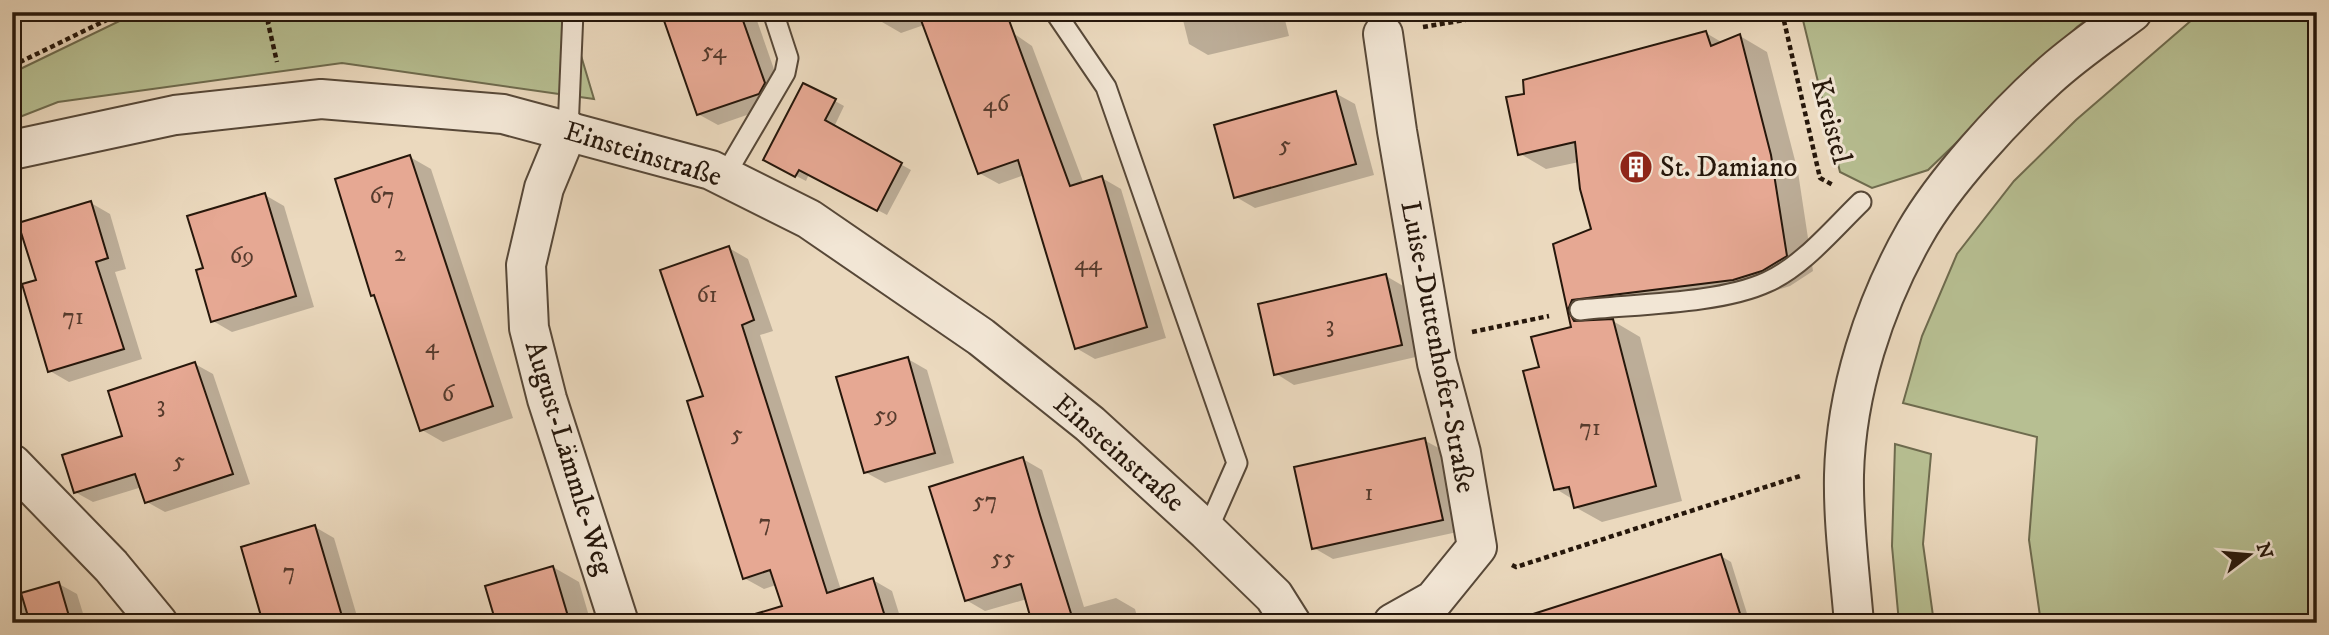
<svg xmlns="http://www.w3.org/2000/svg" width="2329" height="635" viewBox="0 0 2329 635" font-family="'IM FELL DW Pica',serif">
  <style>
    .green { fill: #b7bf92; stroke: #6e6b4e; stroke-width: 2 }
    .shadow { fill: #0003 }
    .building { fill: #e6a893; stroke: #26170b; stroke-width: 2 }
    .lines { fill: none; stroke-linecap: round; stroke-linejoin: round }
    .service-casing { stroke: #574838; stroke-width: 23 }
    .minor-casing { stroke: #574838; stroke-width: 42 }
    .tertiary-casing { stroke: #574838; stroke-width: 42 }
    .path { stroke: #26170b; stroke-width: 4.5; stroke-dasharray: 5 3.5; stroke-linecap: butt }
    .service { stroke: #f2e6d5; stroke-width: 19 }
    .minor { stroke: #f2e6d5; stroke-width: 38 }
    .tertiary { stroke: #f2e6d5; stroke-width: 38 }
    .labels { text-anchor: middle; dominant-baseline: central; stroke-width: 6; stroke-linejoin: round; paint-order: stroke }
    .number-label { font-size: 24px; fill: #563b2d }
    .street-label { font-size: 28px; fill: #26170b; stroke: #f2e6d5 }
    .poi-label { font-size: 28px; fill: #26170b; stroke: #f2e6d5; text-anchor: start }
  </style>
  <rect width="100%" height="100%" fill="#ebd9be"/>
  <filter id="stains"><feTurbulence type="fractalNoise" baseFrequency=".00286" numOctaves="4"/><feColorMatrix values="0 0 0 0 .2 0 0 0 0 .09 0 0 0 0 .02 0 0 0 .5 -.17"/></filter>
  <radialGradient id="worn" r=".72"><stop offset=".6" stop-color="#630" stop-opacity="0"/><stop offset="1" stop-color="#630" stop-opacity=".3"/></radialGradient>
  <!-- green -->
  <g class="green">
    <path d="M138 12H568L594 99 342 63 58 102 12 120V73Z"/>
    <path d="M1801 12H2097L2077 27 1928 170 1872 188 1840 172Z"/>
    <path d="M2201 12H2317V623H2041L2029 540 2037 437 1903 403 1922 336 1957 254 2014 181 2076 120Z"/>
    <path d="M1895 444 1931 454 1923 544 1934 623H1899L1892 546Z"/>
  </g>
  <!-- shadow -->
  <g class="shadow">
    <path d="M663 12H754L783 95 778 104 718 125 698 114Z"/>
    <path d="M878 12H982L1032 46 1084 184 1102 178 1121 189 1166 338 1095 359 1076 348 1024 175 999 184 979 173 924 25 901 33 882 22Z"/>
    <path d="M1181 12H1283L1289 36 1208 55 1189 44Z"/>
    <path d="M1706 33 1723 43 1740 36 1767 52 1798 172 1813 271 1790 286 1761 295 1599 315 1596 322 1613 321 1640 337 1682 501 1602 522 1575 507 1574 500 1556 489 1541 368 1573 328 1555 245 1593 230 1579 162 1546 169 1519 153 1526 95Z"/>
    <path d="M1335 93 1355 104 1374 175 1255 208 1236 197Z"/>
    <path d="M835 101 844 106 834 127 911 170 887 215 809 174 806 181 775 165Z"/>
    <path d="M410 157 431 169 513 418 443 442 422 430 376 297 372 295Z"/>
    <path d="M265 195 284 206 314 307 232 332 213 321 205 269Z"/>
    <path d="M91 203 110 214 126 269 115 272 142 359 69 382 50 371 38 282Z"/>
    <path d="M729 248 748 259 773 331 760 335 841 590 873 580 892 591 902 623H789L776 585 764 589 744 578 705 397Z"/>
    <path d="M1386 276 1405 287 1420 356 1294 385 1275 373Z"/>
    <path d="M908 359 927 370 954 463 885 483 865 472Z"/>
    <path d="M195 364 213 374 250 484 165 512 147 502 142 487 93 502 75 492Z"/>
    <path d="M1424 440 1444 451 1462 531 1333 559 1314 548Z"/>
    <path d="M1023 459 1042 470 1084 607 1116 598 1135 609 1139 623H1034L1027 599 985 611 966 600Z"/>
    <path d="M315 527 334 538 359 623H306Z"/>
    <path d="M1721 556 1731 562 1750 623H1513Z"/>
    <path d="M553 567 579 582 591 623H497Z"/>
    <path d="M12 581 17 596 59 584 77 594 86 623H12Z"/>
  </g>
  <!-- building -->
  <g class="building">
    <path d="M661 12H740L765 83 759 94 697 115Z"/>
    <path d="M918 12H1006L1070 186 1102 176 1147 327 1075 349 1018 160 978 174Z"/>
    <path d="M1706 31 1711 46 1740 34 1771 155 1787 256 1762 271 1733 280 1572 300 1568 310 1574 321 1613 319 1656 486 1574 508 1569 487 1554 490 1523 371 1539 367 1531 337 1571 327 1553 244 1591 229 1580 189 1575 142 1518 155 1506 97 1524 94 1523 80Z"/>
    <path d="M803 83 836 99 825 120 902 163 877 211 799 170 795 177 763 160Z"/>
    <path d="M1336 91 1356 164 1234 198 1214 125Z"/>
    <path d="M410 155 493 406 420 431 374 295 371 296 335 179Z"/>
    <path d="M265 193 296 296 211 322 196 270 203 268 187 216Z"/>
    <path d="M91 201 108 258 96 262 124 349 48 372 22 284 36 280 18 223Z"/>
    <path d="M729 246 754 320 742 325 827 593 873 578 887 623H757L755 614 782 606 770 570 743 579 687 401 703 396 660 270Z"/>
    <path d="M1386 274 1402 345 1274 375 1258 304Z"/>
    <path d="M908 357 935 453 864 473 836 377Z"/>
    <path d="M195 362 233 474 145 503 135 474 74 493 62 455 122 436 108 391Z"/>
    <path d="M1425 438 1443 520 1312 549 1294 467Z"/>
    <path d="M1023 457 1040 515 1074 623H1032L1021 584 965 601 929 487Z"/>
    <path d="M315 525 344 623H263L241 547Z"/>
    <path d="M1721 554 1743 623H1531L1530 615Z"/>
    <path d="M553 566 570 623H496L485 586Z"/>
    <path d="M59 582 71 623H30L21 593Z"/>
  </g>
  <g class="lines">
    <defs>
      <g id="service">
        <path d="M1055 12 1106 87 1237 463 1207 531"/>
        <path d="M568 130 573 12"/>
        <path d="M724 177 785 73 788 58 773 12"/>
        <path d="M1580 310C1633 304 1720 304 1767 282 1803 266 1833 229 1861 202"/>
      </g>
      <g id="minor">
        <path d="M1383 34 1397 131 1437 363 1461 453 1477 547 1434 600 1393 623"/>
        <path d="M568 130 544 188 526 265 529 328 547 399 619 623"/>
        <path d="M12 150 175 115 321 99 503 114 711 170 809 219 981 337 1090 424 1207 531 1274 596 1291 623"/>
        <path d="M12 464 111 566 158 623"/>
      </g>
      <path id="tertiary" d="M1854 623C1850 574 1843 524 1844 475 1846 392 1874 305 1915 233 1944 182 2004 117 2048 77 2074 53 2104 33 2132 12"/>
    </defs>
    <!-- service casing -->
    <use href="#service" class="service-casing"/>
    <!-- minor casing -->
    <use href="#minor" class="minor-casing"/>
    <!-- tertiary casing -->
    <use href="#tertiary" class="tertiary-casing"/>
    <!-- path -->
    <g class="path">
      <path d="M273 12 268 23 277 62"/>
      <path d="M1782 12 1820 178 1833 185"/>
      <path d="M1423 27 1512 12"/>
      <path d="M12 66 123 12"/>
      <path d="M1472 332 1549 316"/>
      <path d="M1512 565 1516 567 1803 475"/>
    </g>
    <!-- service -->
    <use href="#service" class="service"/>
    <!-- minor -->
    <use href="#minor" class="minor"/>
    <!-- tertiary -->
    <use href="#tertiary" class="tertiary"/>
  </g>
  <!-- icons -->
  <defs>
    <symbol id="building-disc" viewBox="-11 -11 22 22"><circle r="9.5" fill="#8f2418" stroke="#f2e6d5"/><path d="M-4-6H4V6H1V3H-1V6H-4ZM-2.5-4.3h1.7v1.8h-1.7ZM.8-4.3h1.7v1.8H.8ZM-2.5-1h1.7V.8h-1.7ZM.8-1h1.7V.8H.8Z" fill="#fff"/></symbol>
  </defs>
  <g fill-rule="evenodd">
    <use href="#building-disc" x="1617" y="148" width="38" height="38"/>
  </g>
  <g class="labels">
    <!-- number labels -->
    <g class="number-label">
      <text x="714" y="51">54</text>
      <text x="996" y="104">46</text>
      <text x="1285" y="145">5</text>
      <text x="382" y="196">67</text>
      <text x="400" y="254">2</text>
      <text x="242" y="256">69</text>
      <text x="1088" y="263">44</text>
      <text x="707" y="295">61</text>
      <text x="73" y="317">71</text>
      <text x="1330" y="325">3</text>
      <text x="432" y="346">4</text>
      <text x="448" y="394">6</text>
      <text x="161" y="405">3</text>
      <text x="886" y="415">59</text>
      <text x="1590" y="428">71</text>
      <text x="737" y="434">5</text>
      <text x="179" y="461">5</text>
      <text x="1369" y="493">1</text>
      <text x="985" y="501">57</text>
      <text x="765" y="523">7</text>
      <text x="1003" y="558">55</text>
      <text x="289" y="572">7</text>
    </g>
    <!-- street labels -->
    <g class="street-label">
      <text transform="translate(1831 121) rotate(75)">Kreistel</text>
      <text transform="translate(643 154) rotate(17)">Einsteinstraße</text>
      <text transform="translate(1438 347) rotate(79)">Luise-Duttenhofer-Straße</text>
      <text transform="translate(1119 453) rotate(41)">Einsteinstraße</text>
      <text transform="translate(569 458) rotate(73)">August-Lämmle-Weg</text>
    </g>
    <!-- poi labels -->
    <g class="poi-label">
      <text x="1660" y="167">St. Damiano</text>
    </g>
  </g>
  <!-- margin -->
  <rect width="2329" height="635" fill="none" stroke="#ebd9be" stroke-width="42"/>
  <rect x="14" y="14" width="2301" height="607" fill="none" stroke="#26170b" stroke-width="3.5"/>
  <rect x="21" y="21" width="2287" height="593" fill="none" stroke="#26170b" stroke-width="2"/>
  <!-- north arrow -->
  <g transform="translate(2249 555) rotate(74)" stroke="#f2e6d5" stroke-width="5" paint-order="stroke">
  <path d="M0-5L12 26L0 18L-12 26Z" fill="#26170b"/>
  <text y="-10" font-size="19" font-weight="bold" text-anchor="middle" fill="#26170b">N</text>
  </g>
  <rect width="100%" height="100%" filter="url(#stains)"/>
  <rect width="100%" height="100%" fill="url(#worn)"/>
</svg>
